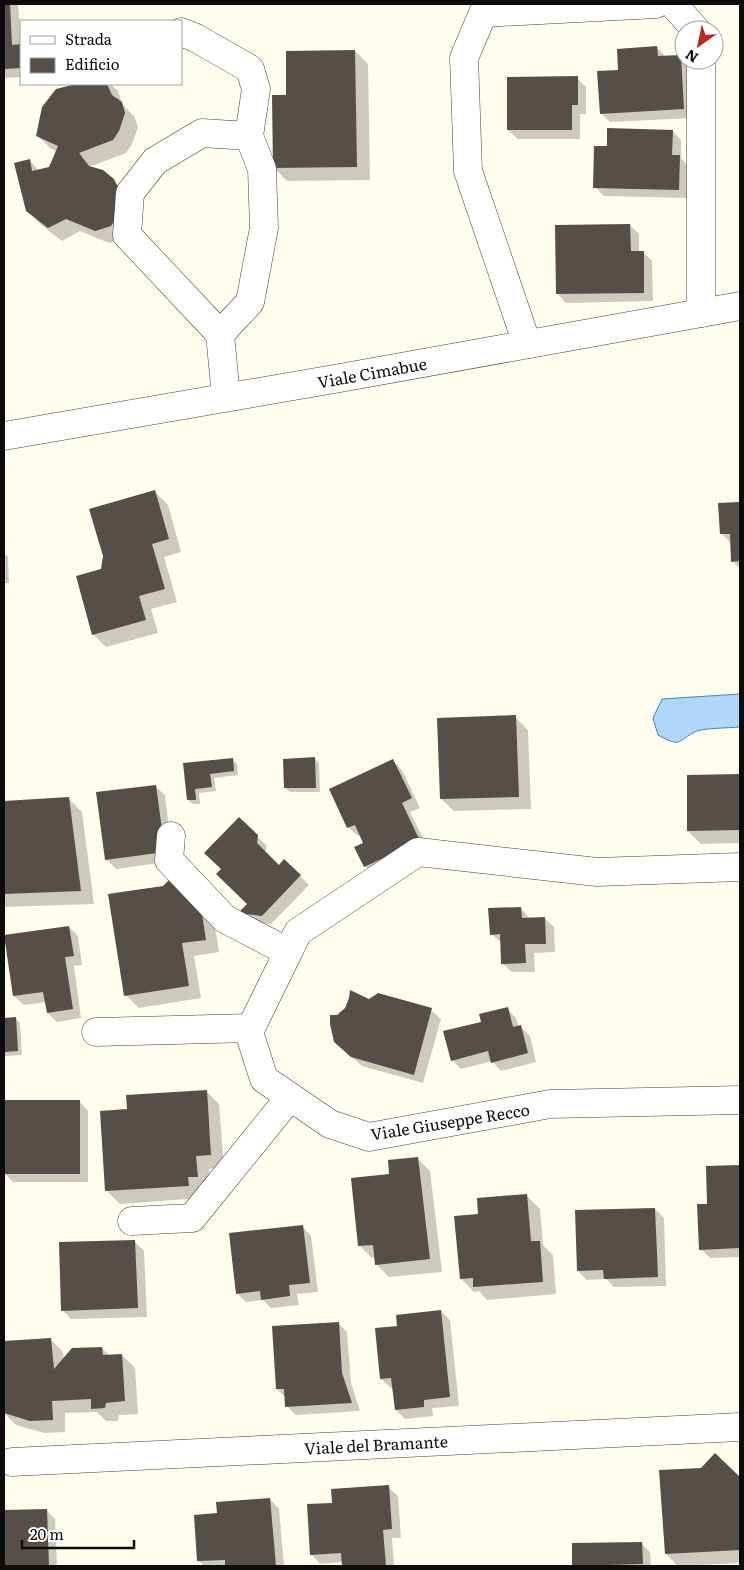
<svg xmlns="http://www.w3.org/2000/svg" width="744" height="1570" viewBox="0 0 744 1570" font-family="Literata,serif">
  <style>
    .water { fill: #b0d7f7; stroke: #3687ce }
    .shadow { fill: #0003 }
    .building { fill: #554e49 }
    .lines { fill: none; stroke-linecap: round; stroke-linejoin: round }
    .street-casing { stroke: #3f3f3f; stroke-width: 29 }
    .street { stroke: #fff; stroke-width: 28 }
    .labels { text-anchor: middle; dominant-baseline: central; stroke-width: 5; stroke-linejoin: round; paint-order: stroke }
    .street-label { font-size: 16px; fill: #0c0c0c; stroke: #fff }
  </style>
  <rect width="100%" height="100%" fill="#fffdec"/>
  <!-- water -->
  <path class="water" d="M740 694V727C729 728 706 728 697 731 676 740 684 749 658 735L653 718 662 699Z"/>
  <!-- shadow -->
  <g class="shadow">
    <path d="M4 4H18L21 45V77L4 78Z"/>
    <path d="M657 48 666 57 681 56 690 65 692 118 610 122 601 113 619 71Z"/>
    <path d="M355 51 368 64 370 180 287 181 274 168 288 96Z"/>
    <path d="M577 78 586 87V114H580V139H518L508 130Z"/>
    <path d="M81 84H110L118 91 122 104 134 116 138 127 132 144 126 153 89 167 113 180 127 194 124 239 109 243 80 231 62 241 40 224 27 210 30 161 39 171 50 168 57 152 50 148 37 135 56 90Z"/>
    <path d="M672 131 681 140V158L688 166 687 198 604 196 595 187 608 147Z"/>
    <path d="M630 225 639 234V252H643L652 261 653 301 566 303 557 293Z"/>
    <path d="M155 492 168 505 181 552 164 557 177 602 151 609 158 633 106 647 93 634 102 570Z"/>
    <path d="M740 503V569L733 561 732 544 722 534 720 505Z"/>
    <path d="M4 553 8 557 9 583H4Z"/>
    <path d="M515 717 528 730 531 809 454 811 441 799Z"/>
    <path d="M314 758 319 763 320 792H290L285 788Z"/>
    <path d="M233 760 237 764 238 775 214 778 216 791 199 793 200 804H193L188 800 185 764Z"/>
    <path d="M393 761 402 770 420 808 410 812 429 850 374 875 365 866 364 844 361 835 358 836 348 827Z"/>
    <path d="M688 776H740V843L701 844 688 831Z"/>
    <path d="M155 786 165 795 173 861 116 869 106 859Z"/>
    <path d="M69 799 82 812 94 904 4 907V802Z"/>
    <path d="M239 819 267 846 265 853 279 866 285 861 309 885 271 924 249 922 240 913 249 904 223 869Z"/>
    <path d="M163 887 214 921 219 952 194 956 201 998 139 1008 126 995Z"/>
    <path d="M521 908 530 919 544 918 554 927 555 952 534 953 535 972H512L502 963V943L491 934Z"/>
    <path d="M69 927 78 936 82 965 74 966 81 1018 57 1022 48 1013 46 1002 24 1005 14 996Z"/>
    <path d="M369 1000 431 1010 441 1019 423 1083 362 1066 345 1051 337 1016Z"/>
    <path d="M507 1009 516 1018 519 1027H520L530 1036 536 1062 501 1071 492 1061 461 1069 452 1060 483 1023Z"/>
    <path d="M15 1018 20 1023 22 1055 4 1056V1019Z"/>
    <path d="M206 1091 219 1104 224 1167 209 1169 210 1189 201 1198 120 1204 107 1191 129 1110Z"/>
    <path d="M4 1101H79L88 1111V1182H13L4 1173Z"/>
    <path d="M417 1158 430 1171 442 1272 389 1277 376 1264 375 1258H372L359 1245 390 1175Z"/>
    <path d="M740 1166V1257L710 1258 701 1249 709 1205 707 1167Z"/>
    <path d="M527 1196 540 1209 543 1245 553 1255 556 1294 487 1300 479 1291 474 1292 461 1279 456 1217 480 1215Z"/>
    <path d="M655 1209 664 1218 666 1286 614 1287 606 1279 587 1280 578 1271Z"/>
    <path d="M302 1226 311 1236 318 1292 297 1294 299 1305 271 1308 263 1300 246 1302 237 1293Z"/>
    <path d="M134 1241 144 1251 147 1317 71 1319 62 1310Z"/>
    <path d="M441 1311 450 1320 459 1406 432 1408 433 1416 405 1419 396 1410 393 1388H391L381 1379 399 1327Z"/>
    <path d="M338 1323 347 1332 351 1383 360 1411 296 1415 287 1406 286 1398 277 1389Z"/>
    <path d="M50 1339 63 1352 64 1359 102 1348 110 1356 122 1355 135 1368 138 1414 119 1415 118 1421H106L97 1412 65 1413V1432L44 1433 16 1425 4 1413V1343Z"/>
    <path d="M715 1455 740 1478V1563L678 1566 666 1554Z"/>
    <path d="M388 1487 398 1496 401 1538H392L394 1566H343V1562L320 1564 311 1554 334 1504Z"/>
    <path d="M270 1499 279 1509 284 1566H204L199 1561 219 1514Z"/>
    <path d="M46 1510 55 1519 57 1566H4V1512Z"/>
    <path d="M641 1543 650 1552 651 1566H574L573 1544Z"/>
  </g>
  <!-- building -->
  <g class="building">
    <path d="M4 4H10L12 45 21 44V68L4 69Z"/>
    <path d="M657 46 658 56 681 55 684 109 600 114 597 71 618 70 617 49Z"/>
    <path d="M355 50 357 167 273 168 272 95H286V51Z"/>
    <path d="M578 76V105H572V130H507V77Z"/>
    <path d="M76 84H107L112 95 122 102 125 113 119 131 113 140 79 153 89 166 103 170 114 179 120 192 119 213 111 226 95 231 66 219 48 228 26 211 14 163 30 159 32 171 49 167 58 146 36 136 42 107 56 89Z"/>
    <path d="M607 128 673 130 672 155H680L679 190 593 188 594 146H607Z"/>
    <path d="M630 224 631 251H644V293L556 294 555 225Z"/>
    <path d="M155 490 169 539 152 544 165 589 139 596 146 620 92 635 76 576 101 569 103 556 89 509Z"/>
    <path d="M740 502V561L731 562 730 534H720L718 503Z"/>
    <path d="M516 715 519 797 440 799 437 718Z"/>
    <path d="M315 757 316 788H284L283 759Z"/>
    <path d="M233 758 234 771 210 774 212 787 195 789 196 800H187L183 763Z"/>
    <path d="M393 759 412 798 402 803 420 841 364 867 354 847 363 843 355 825 347 828 329 789Z"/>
    <path d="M740 774V830L687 831V775Z"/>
    <path d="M156 785 165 852 105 860 96 792Z"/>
    <path d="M69 797 81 891 4 894V801Z"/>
    <path d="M239 817 258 835 257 843 279 865 284 859 301 875 262 916 238 913 247 904 216 874 221 869 204 853Z"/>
    <path d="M172 877 201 907 206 940 182 943 189 986 124 996 108 894 163 886Z"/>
    <path d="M521 907 522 918 545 917 546 944H525L526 963 501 964 500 934 490 935 488 908Z"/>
    <path d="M69 926 74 956 65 957 73 1009 47 1013 43 992 13 996 4 935Z"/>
    <path d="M350 990 369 999 378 993 432 1008 414 1075 351 1057 334 1042 330 1024V1015H337L345 1008 349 998Z"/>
    <path d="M508 1007 513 1027 521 1025 528 1053 491 1063 488 1051 451 1061 443 1031 481 1022 479 1014Z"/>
    <path d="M16 1017 18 1051 4 1052V1018Z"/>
    <path d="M207 1090 211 1155 196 1156 198 1177H188L189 1186 105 1191 100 1111 127 1109 126 1095Z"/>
    <rect x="4" y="1100" width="76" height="74"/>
    <path d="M418 1157 430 1259 375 1265 373 1245 358 1246 351 1178 389 1174 388 1160Z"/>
    <path d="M740 1165V1248L699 1250 697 1204H707L706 1166Z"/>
    <path d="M527 1194 531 1241H540L543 1282 473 1287V1278L460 1279 454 1216 478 1214 477 1198Z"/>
    <path d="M655 1208 658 1277 604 1279 603 1270 577 1271 575 1210Z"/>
    <path d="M303 1225 310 1283 289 1285 290 1296 261 1300 260 1291 236 1294 229 1233Z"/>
    <path d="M135 1240 138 1308 61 1311 59 1242Z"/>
    <path d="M441 1310 450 1397 424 1400V1407L395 1410 391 1378 380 1379 375 1328 397 1326 396 1315Z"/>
    <path d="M339 1322 342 1373 352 1403 285 1407 284 1389H276L272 1326Z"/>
    <path d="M51 1338 54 1369 72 1348 102 1347 103 1355 122 1354 125 1401 106 1403 105 1408 91 1409V1399L52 1401 53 1420 30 1421 4 1413V1341Z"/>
    <path d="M715 1453 740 1477V1550L665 1554 659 1470 701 1468Z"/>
    <path d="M389 1485 392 1529 383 1530 386 1566H342L341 1553 310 1555 307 1504 332 1503 331 1489Z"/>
    <path d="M270 1498 276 1566H225V1560L197 1561 194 1515 217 1513 216 1502Z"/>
    <path d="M47 1509 49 1566H4V1510Z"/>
    <path d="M642 1542 643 1564 572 1566V1543Z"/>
  </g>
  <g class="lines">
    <defs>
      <g id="street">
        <path d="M673 4 696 30"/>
        <path d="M181 32 196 38 250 69 256 89 249 136 262 169 264 228 250 302 220 334 226 397"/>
        <path d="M701 313V60"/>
        <path d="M220 334 127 235 130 193 155 161 202 133 249 136"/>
        <path d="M527 344 468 171 464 58 483 13 656 4"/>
        <path d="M4 436 340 378 740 306"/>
        <path d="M171 836 169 860 225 919 288 952"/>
        <path d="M740 867 597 872 418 852 298 932 249 1032 264 1079 330 1124 369 1137 550 1104 740 1100"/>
        <path d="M96 1032 251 1028"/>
        <path d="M132 1221 192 1218 290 1097"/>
        <path d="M12 1462 740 1427"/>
      </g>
    </defs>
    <!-- street casing -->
    <use href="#street" class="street-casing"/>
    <!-- street -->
    <use href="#street" class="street"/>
  </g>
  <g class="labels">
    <!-- street labels -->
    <g class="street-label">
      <text transform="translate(372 372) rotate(-10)">Viale Cimabue</text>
      <text transform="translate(450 1121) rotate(-9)">Viale Giuseppe Recco</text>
      <text transform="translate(376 1444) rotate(-3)">Viale del Bramante</text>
    </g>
  </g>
  <!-- border -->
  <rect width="744" height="1570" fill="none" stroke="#0c0c0c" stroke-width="10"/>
  <!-- legend -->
  <rect x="20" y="20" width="162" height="65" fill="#ffffff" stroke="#9e9e9e"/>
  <rect x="30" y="36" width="25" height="8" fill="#ffffff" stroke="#9e9e9e"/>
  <text x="65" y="45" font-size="15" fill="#0c0c0c">Strada</text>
  <rect x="30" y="58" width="25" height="15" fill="#554e49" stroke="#9e9e9e"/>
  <text x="65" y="70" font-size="15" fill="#0c0c0c">Edificio</text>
  <!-- north arrow -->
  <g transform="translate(699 45) rotate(213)"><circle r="24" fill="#ffffff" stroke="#9e9e9e"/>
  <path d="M0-4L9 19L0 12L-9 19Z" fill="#bd2723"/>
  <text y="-8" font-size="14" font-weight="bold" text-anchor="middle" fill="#0c0c0c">N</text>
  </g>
  <!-- scale -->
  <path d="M22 1540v8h112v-8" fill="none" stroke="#0c0c0c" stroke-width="2.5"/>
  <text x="30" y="1540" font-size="15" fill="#0c0c0c" stroke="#ffffff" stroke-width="4" paint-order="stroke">20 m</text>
</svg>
